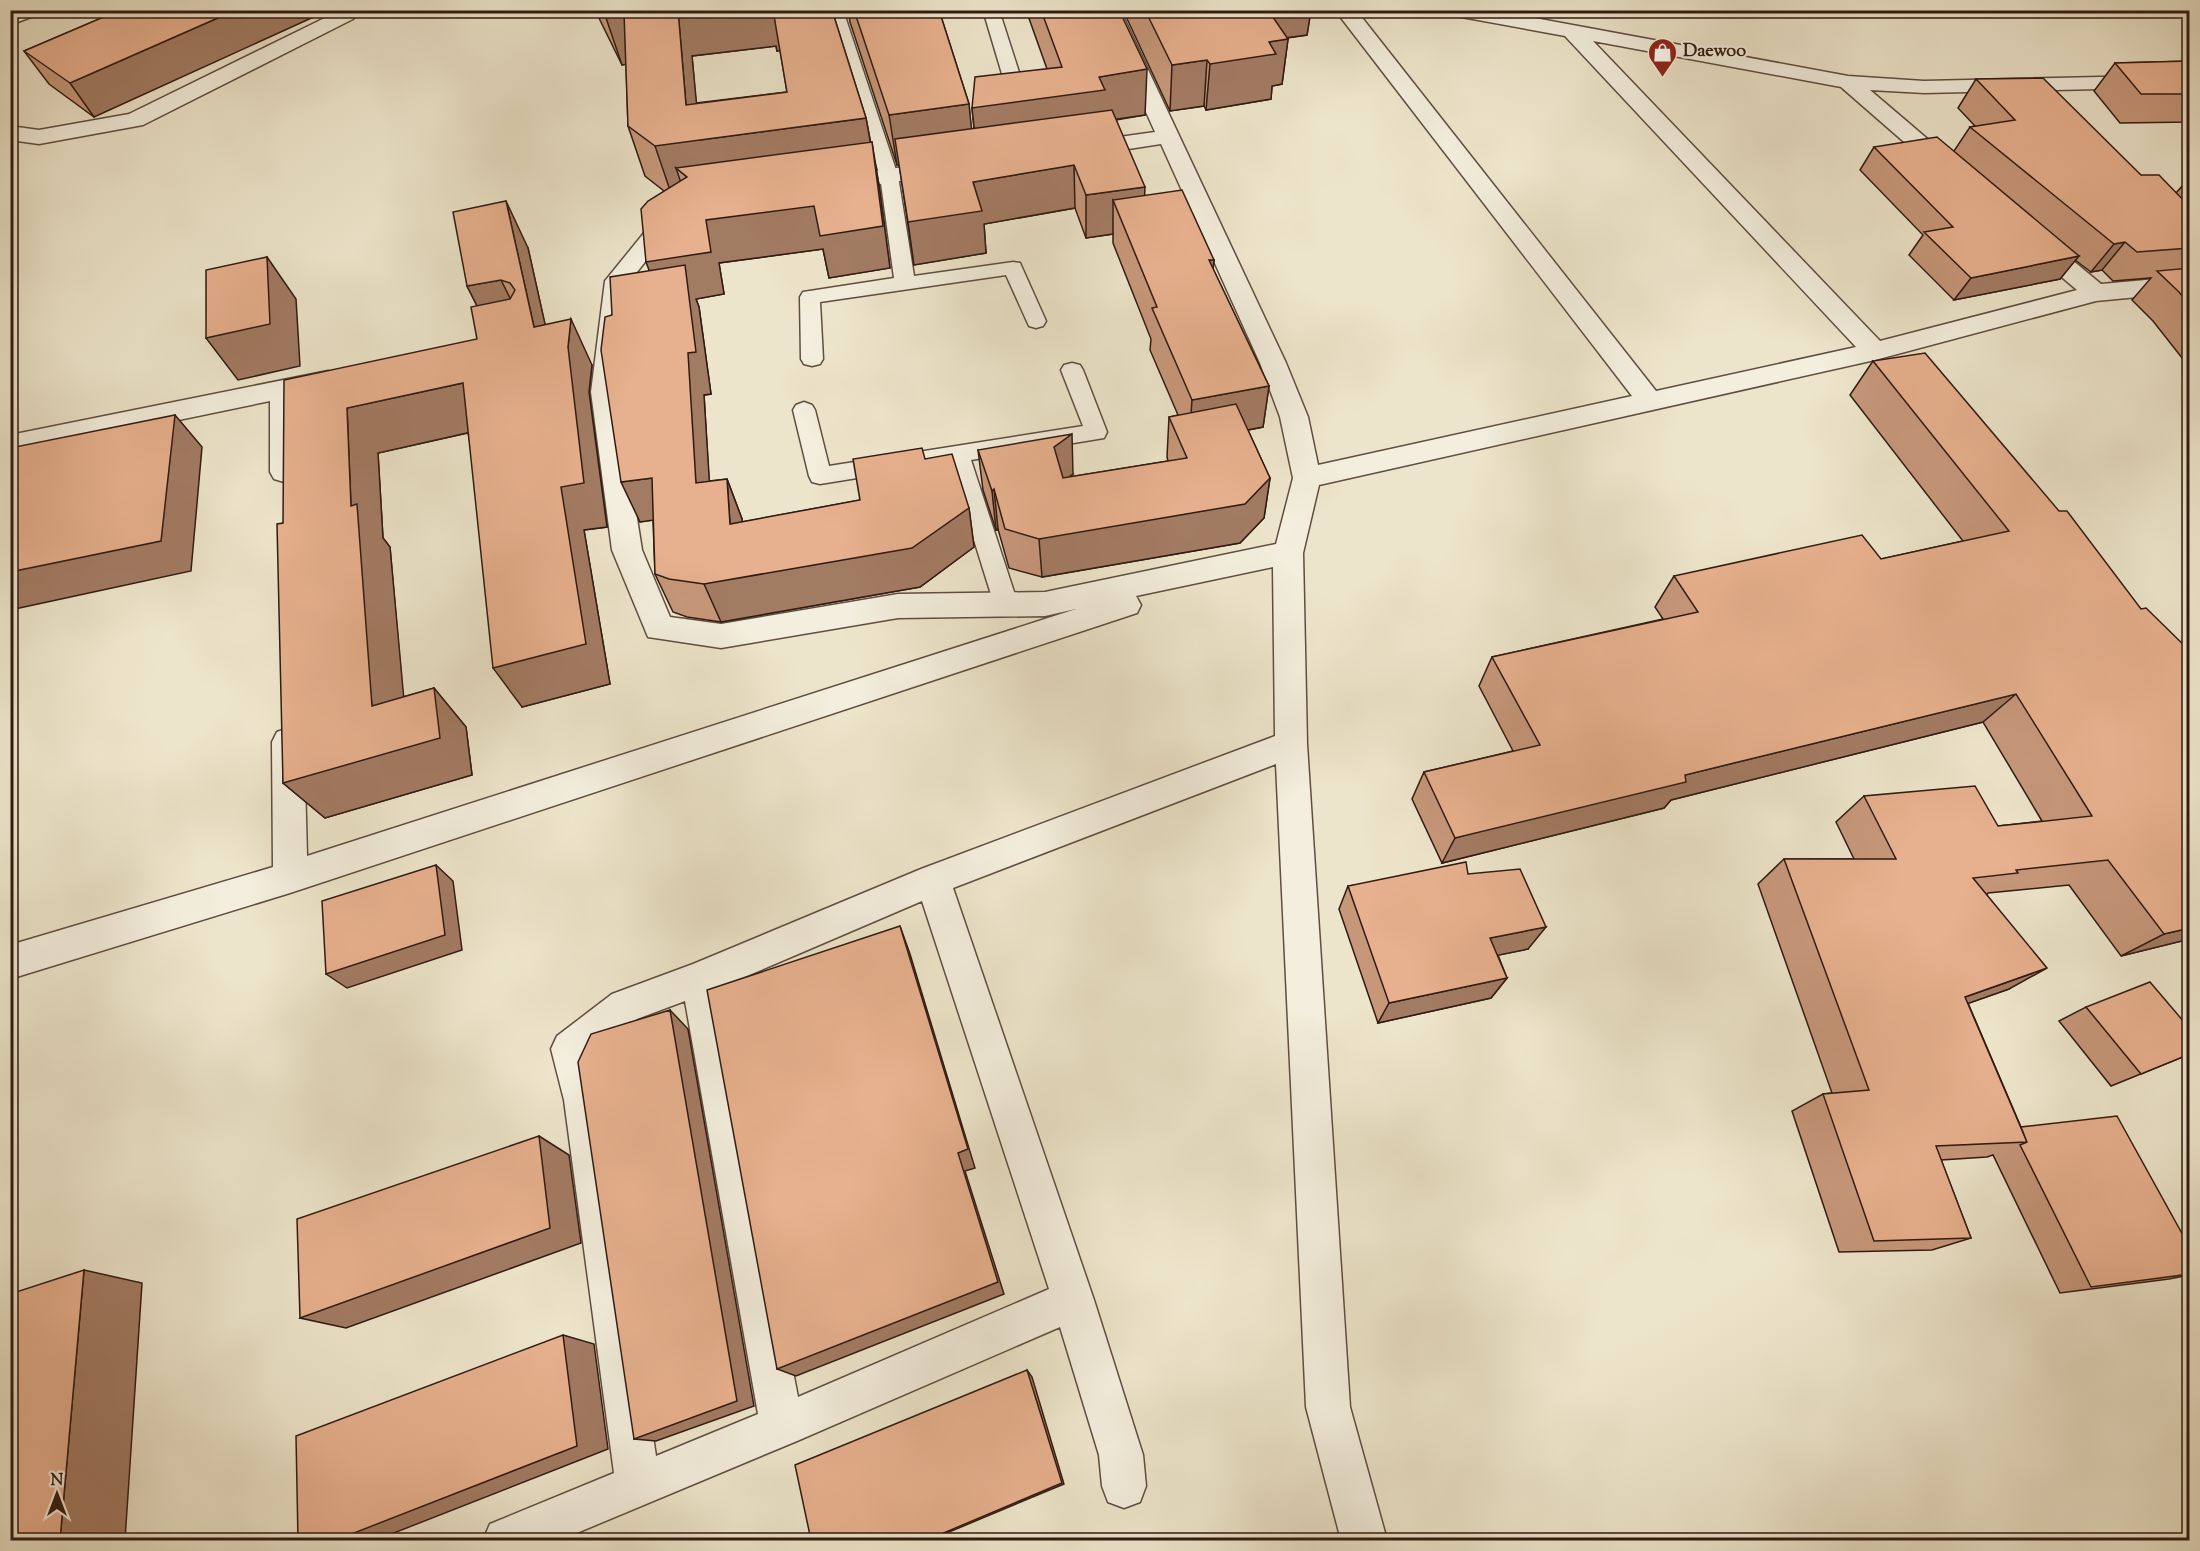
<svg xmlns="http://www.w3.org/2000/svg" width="2200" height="1551" viewBox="0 0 2200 1551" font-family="'Sorts Mill Goudy',serif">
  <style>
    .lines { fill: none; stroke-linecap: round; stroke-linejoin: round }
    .lane-casing { stroke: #5f4d40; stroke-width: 3 }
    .street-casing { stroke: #5f4d40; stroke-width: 3 }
    .lane { fill: #f3eedd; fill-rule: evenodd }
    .street { fill: #f3eedd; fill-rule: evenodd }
    .wall { fill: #c7977a; stroke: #301a12; stroke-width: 1.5; fill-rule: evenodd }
    .shaded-wall { fill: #a27b63; stroke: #301a12; stroke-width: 1.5 }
    .building { fill: #e7b08e; stroke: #301a12; stroke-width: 1.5 }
    .labels { text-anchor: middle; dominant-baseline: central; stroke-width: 4.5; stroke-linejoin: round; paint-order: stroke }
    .far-poi-label { font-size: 18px; font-weight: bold; fill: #301a12; stroke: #f3eedd; text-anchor: start }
  </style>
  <rect width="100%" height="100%" fill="#ede5cb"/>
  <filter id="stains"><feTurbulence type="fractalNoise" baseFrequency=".00333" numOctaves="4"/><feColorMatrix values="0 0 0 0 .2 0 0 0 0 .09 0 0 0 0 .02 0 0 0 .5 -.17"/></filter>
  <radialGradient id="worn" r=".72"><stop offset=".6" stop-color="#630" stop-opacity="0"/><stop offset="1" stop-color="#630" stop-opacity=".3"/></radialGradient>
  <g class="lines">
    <defs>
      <g id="lane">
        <path d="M827 10H843L898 176 914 276 1013 262 1020 263 1046 321 1043 326 1036 328 1029 326 1006 275 820 302 823 359 820 364 812 366 804 364 801 359 800 297 803 292 894 278 880 176Z"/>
        <path d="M983 10H999L1026 94 1023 98H1011L1008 94Z"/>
        <path d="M1072 363 1080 365 1083 370 1107 432 1104 438 971 460 1018 604 1015 611 1006 614 997 611 994 604 950 463 820 484 812 482 809 476 793 410 796 405 804 402 812 405 815 410 829 466 1083 426 1061 370 1064 365Z"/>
      </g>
      <g id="street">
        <path d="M13 10H42L39 14 10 25V12Z"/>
        <path d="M1100 10H1120L1286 363 1308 417 1318 465 1632 396 1335 10H1356L1656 391 1856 347 1565 36 1456 16 1449 14 1446 10H1492L1848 76 1924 81 2190 75V87L1924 93 1870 90 1958 165 1961 170 1958 175 1950 177 1942 175 1841 87 1593 41 1880 341 2077 290 2024 245 2021 240 2024 235 2033 232 2042 235 2101 284 2190 276V292L2096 301 1875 360 1319 485 1303 553 1307 744 1350 1407 1387 1540H1341L1306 1407 1276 764 953 888 1094 1300 1143 1455 1146 1486 1140 1502 1124 1508 1108 1502 1102 1486 1099 1455 1060 1327 797 1441 560 1540H483L490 1524 614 1473 564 1100 551 1049 557 1036 612 994 693 964 921 869 1275 736 1273 567 1136 596 1141 605 1137 613 290 893 10 979V945L273 867 272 742 277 732 288 728 299 732 304 742 307 856 1076 609 1045 616 898 618 721 648 648 637 612 550 591 392 605 281 665 207 673 205 681 207 685 212 629 282 617 392 642 550 670 617 721 624 898 594 1045 592 1276 544 1293 478 1280 417 1260 363 1161 144 1083 156 1075 154 1072 149 1075 144 1083 142 1155 132ZM922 901 1049 1289 798 1397 719 988ZM685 1001 758 1414 656 1456 602 1100 591 1056 637 1019Z"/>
        <path d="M339 11H353L356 15 353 19 143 125 39 144 10 140V126L39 130 129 114Z"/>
        <path d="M946 161 954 163 957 168 954 173 833 191 825 189 821 184 825 179 833 177Z"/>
        <path d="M328 371 337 374 341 380 337 386 296 396 298 472 294 479 284 482 274 479 270 472V401L10 455V435Z"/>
      </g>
    </defs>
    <!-- lane casing -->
    <use href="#lane" class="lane-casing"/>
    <!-- street casing -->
    <use href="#street" class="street-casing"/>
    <!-- lane -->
    <use href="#lane" class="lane"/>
    <!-- street -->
    <use href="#street" class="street"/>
  </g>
  <!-- wall -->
  <g class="wall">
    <path d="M120 10 94 117 49 84 24 51Z"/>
    <path d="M595 10H832L866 118 879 185 890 268 829 278 823 249 719 263 724 294 696 299 699 307 711 394 704 395 709 481 727 479 742 519V522L860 500 925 459 969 508 974 547 920 587 721 622 687 617 673 612 655 574 653 520 640 522 612 315 649 271 664 191 645 176 628 126 626 64 622 65ZM776 46 777 51 780 50 787 92 696 103 692 56Z"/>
    <path d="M848 10H939L969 104 971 129H974L972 108 1047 69 1026 10H1119L1145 115 1116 120 1145 196 1214 260 1213 269 1269 386 1263 427 1248 430 1270 478 1264 518 1240 543 1042 577 1009 568 998 529 996 530 983 490 978 450 1073 474 1069 477 1168 461 1167 457 1169 417 1178 415 1150 350 1151 339 1113 243V234L1086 238 1075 208 984 224 986 253 914 265 899 164 897 165 850 22Z"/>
    <path d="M1123 10H1311L1307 35 1287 38 1288 39 1282 84 1272 86 1271 99 1206 110 1204 106 1170 111Z"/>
    <path d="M2190 61V122L2120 123 2094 91 2115 63Z"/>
    <path d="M1976 79 2141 175 2176 193 2190 177V368L2153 321 2132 300 2151 278 2113 281 2102 270 2091 272 2075 260 2060 279 1954 300 1909 255 1923 235 1860 170 1874 147 1954 151 1970 127 1975 126 1958 108Z"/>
    <path d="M528 248 545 325 592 365 589 392 607 527 584 530 610 684 522 707 468 433 378 453 383 538 390 547 403 697 434 688 466 727 472 775 325 818 283 783V523L477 339V306L467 286Z"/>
    <path d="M1873 361 2141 609 2190 651V939L2121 956 2069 885 1988 893 1987 894 2009 989 1968 1003 2021 1127 2190 1248V1275L2169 1279 2060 1293 1993 1155 1987 1157 1941 1160 1971 1238 1932 1250 1839 1252 1792 1111 1823 1094 1832 1093 1758 884 1784 859H1854L1836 822 1864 796 1998 826 2042 821 1983 722 1671 800 1664 808 1442 863 1412 799 1424 772 1513 751 1479 686 1492 657 1663 619 1655 607 1674 576 1881 559 1963 541 1850 395Z"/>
    <path d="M1468 874 1528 949 1498 955 1507 978 1491 998 1378 1023 1339 909 1348 886Z"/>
    <path d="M2086 1007 2190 1054 2111 1086 2059 1021Z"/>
  </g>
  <!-- shaded-wall -->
  <g class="shaded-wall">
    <path d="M236 10H329L94 117 70 83Z"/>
    <path d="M678 10H773L782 50 777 51 776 46 692 56 700 140 866 118 875 168 687 177 676 168 685 195 672 196 655 146 686 105Z"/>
    <path d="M1257 10H1311L1307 35 1254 42Z"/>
    <path d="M624 13 640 62 622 65 605 15Z"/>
    <path d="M1288 39 1282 84 1272 86 1271 99 1206 110 1210 64 1269 42Z"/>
    <path d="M1207 60 1204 106 1170 111 1172 65Z"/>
    <path d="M1147 69 1145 115 1104 121 977 154 972 108 1099 77Z"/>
    <path d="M969 104 974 154 897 165 889 115Z"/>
    <path d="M872 142 879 185 890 268 829 278 823 249 719 263 724 294 696 299 699 307 711 394 704 395 712 523 696 483 662 305 646 262 706 220Z"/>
    <path d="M1074 165 1075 208 984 224 986 253 914 265 908 222 973 182Z"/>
    <path d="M1145 187 1143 229 1113 200V234L1086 238V195Z"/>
    <path d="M506 201 528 248 556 373 534 327Z"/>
    <path d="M2125 242 2102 270 2091 272 2114 244Z"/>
    <path d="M2079 256 2060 279 1954 300 1971 278Z"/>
    <path d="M267 257 296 299 300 366 238 380 206 338Z"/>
    <path d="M1209 260H1214L1210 302Z"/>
    <path d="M501 280 524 326 491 333 467 286Z"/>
    <path d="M571 319 592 365 589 392 607 527 584 530 610 684 522 707 493 668 561 487 568 347Z"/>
    <path d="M463 383 489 428 378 453 383 538 390 547 408 744 372 706 351 506 347 408Z"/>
    <path d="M1269 386 1263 427 1189 441 1192 400Z"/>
    <path d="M175 415 202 447 191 571 10 610V572Z"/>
    <path d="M1072 434 1073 474 1055 487 1054 447Z"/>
    <path d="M652 478 669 518 640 522 621 482Z"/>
    <path d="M1270 478 1264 518 1240 543 1042 577 1039 539Z"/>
    <path d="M727 479 742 519 745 563 730 524Z"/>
    <path d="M994 489 998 529 996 530 992 491Z"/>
    <path d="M969 508 974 547 920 587 721 622 704 584Z"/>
    <path d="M434 688 466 727 472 775 325 818 283 783Z"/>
    <path d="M2016 694 1983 722 1671 800 1664 808 1442 863 1455 838 1685 775Z"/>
    <path d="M436 865 453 881 462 950 347 988 326 974Z"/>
    <path d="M900 926 910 954 975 1168 965 1171 1004 1294 796 1376 777 1369 958 1153Z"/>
    <path d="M1546 927 1528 949 1475 960 1490 938Z"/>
    <path d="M2190 928V939L2121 956 2164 934Z"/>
    <path d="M2047 968 2009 989 1930 1017 1965 997Z"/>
    <path d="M1507 978 1491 998 1378 1023 1389 1003Z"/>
    <path d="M670 1010 688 1029 754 1406 656 1441 634 1439Z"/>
    <path d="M539 1136 569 1155 581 1243 346 1328 300 1318Z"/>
    <path d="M84 1270 142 1283 125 1540H60Z"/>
    <path d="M563 1335 594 1344 608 1449 376 1540H336Z"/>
    <path d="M1027 1370 1032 1377 1064 1484 930 1540H927Z"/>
  </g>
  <!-- building -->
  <g class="building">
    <path d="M120 10H236L70 83 24 51Z"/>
    <path d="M603 10H678L686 105 787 92 773 10H832L866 118 655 146 628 126 624 13 605 15Z"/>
    <path d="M854 10H939L969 104 889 115Z"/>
    <path d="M1041 10H1119L1147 69 1099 77 1105 90 972 108 975 77 1062 67Z"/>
    <path d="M1145 10H1268L1288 39 1269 42 1276 54 1210 64 1207 60 1172 65Z"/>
    <path d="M2190 61V94H2141L2115 63Z"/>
    <path d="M2043 78 2141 175H2159L2190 207V248L2137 252 2125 242 2114 244 1970 127 2015 120 1976 79Z"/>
    <path d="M1112 110 1145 187 1086 195 1074 165 973 182 982 211 908 222 895 139Z"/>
    <path d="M1937 137 2079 256 1971 278 1924 232 1953 227 1874 147Z"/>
    <path d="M872 142 883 226 820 236 814 206 706 220 711 252 646 262 641 209 648 201 687 177 676 168Z"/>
    <path d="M1182 190 1214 260H1209L1269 386 1192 400 1152 308 1157 307 1113 200Z"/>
    <path d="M506 201 534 327 571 319 568 347 584 483 561 487 586 644 493 668 463 383 347 408 351 506 357 504 372 706 434 688 440 738 283 783 277 524 283 523 284 380 477 339 471 307 510 299 515 290 510 283 501 280 467 286 453 212Z"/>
    <path d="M267 257 270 324 206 338V270Z"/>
    <path d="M685 265 696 352 688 353 696 483 727 479 730 524 860 500 853 459 922 448 925 459 952 454 969 508 912 548 704 584 669 579 655 574 652 478 621 482 601 350 605 317 612 315 610 277Z"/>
    <path d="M2190 268V306L2179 292 2157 271Z"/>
    <path d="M1925 353 2059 511H2067L2141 609 2146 608 2190 651V928L2164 934 2108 860 2016 870 2018 873 1973 878 2047 968 1965 997 2027 1142 1936 1146 1971 1238 1874 1241 1823 1094 1869 1090 1784 859H1896L1864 796 1975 786 1998 826 2092 816 2016 694 1685 775 1686 782 1455 838 1424 772 1540 745 1492 657 1698 612 1674 576 1862 535 1881 559 2009 531 1873 361Z"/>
    <path d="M1236 404 1270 478 1245 504 1039 539 1005 529 994 489 992 491 978 450 1072 434 1054 447 1063 478 1187 458 1169 417Z"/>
    <path d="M175 415 161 541 10 572V448Z"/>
    <path d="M1466 862 1468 874 1520 869 1546 927 1490 938 1507 978 1389 1003 1348 886Z"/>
    <path d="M436 865 445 935 326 974 322 901Z"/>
    <path d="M900 926 968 1149 958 1153 998 1282 777 1369 707 990Z"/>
    <path d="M2150 982 2190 1029V1054L2141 1074 2086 1007Z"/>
    <path d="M670 1010 737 1401 634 1439 578 1062 591 1034Z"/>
    <path d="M2117 1116 2190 1248V1274L2091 1287 2020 1145 2027 1142 2021 1127Z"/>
    <path d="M539 1136 550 1228 300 1318 297 1219Z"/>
    <path d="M84 1270 60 1540H10V1294Z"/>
    <path d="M563 1335 577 1446 336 1540H298L296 1436Z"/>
    <path d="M1027 1370 1062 1483 927 1540H811L795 1465Z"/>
  </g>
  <!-- icons -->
  <defs>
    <symbol id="shop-pin" viewBox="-11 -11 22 30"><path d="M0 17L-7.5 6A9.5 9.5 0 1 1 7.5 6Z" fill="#8f2418" stroke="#f3eedd"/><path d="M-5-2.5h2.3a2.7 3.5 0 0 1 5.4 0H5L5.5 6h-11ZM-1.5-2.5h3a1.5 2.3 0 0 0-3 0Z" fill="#fff"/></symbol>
  </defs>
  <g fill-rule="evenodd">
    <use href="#shop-pin" x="1646" y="36" width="33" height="45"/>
  </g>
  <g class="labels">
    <!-- far-poi labels -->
    <g class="far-poi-label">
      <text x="1683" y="52">Daewoo</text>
    </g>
  </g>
  <!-- margin -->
  <rect width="2200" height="1551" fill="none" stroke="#ede5cb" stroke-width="36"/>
  <rect x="12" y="12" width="2176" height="1527" fill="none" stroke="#301a12" stroke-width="3"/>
  <rect x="18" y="18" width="2164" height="1515" fill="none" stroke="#301a12" stroke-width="1.5"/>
  <!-- north arrow -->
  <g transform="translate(57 1494)" stroke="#f3eedd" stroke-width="4.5" paint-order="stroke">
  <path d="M0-4.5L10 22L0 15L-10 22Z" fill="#301a12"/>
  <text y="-9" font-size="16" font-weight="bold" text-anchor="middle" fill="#301a12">N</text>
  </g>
  <rect width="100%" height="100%" filter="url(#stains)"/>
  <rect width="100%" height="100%" fill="url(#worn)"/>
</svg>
